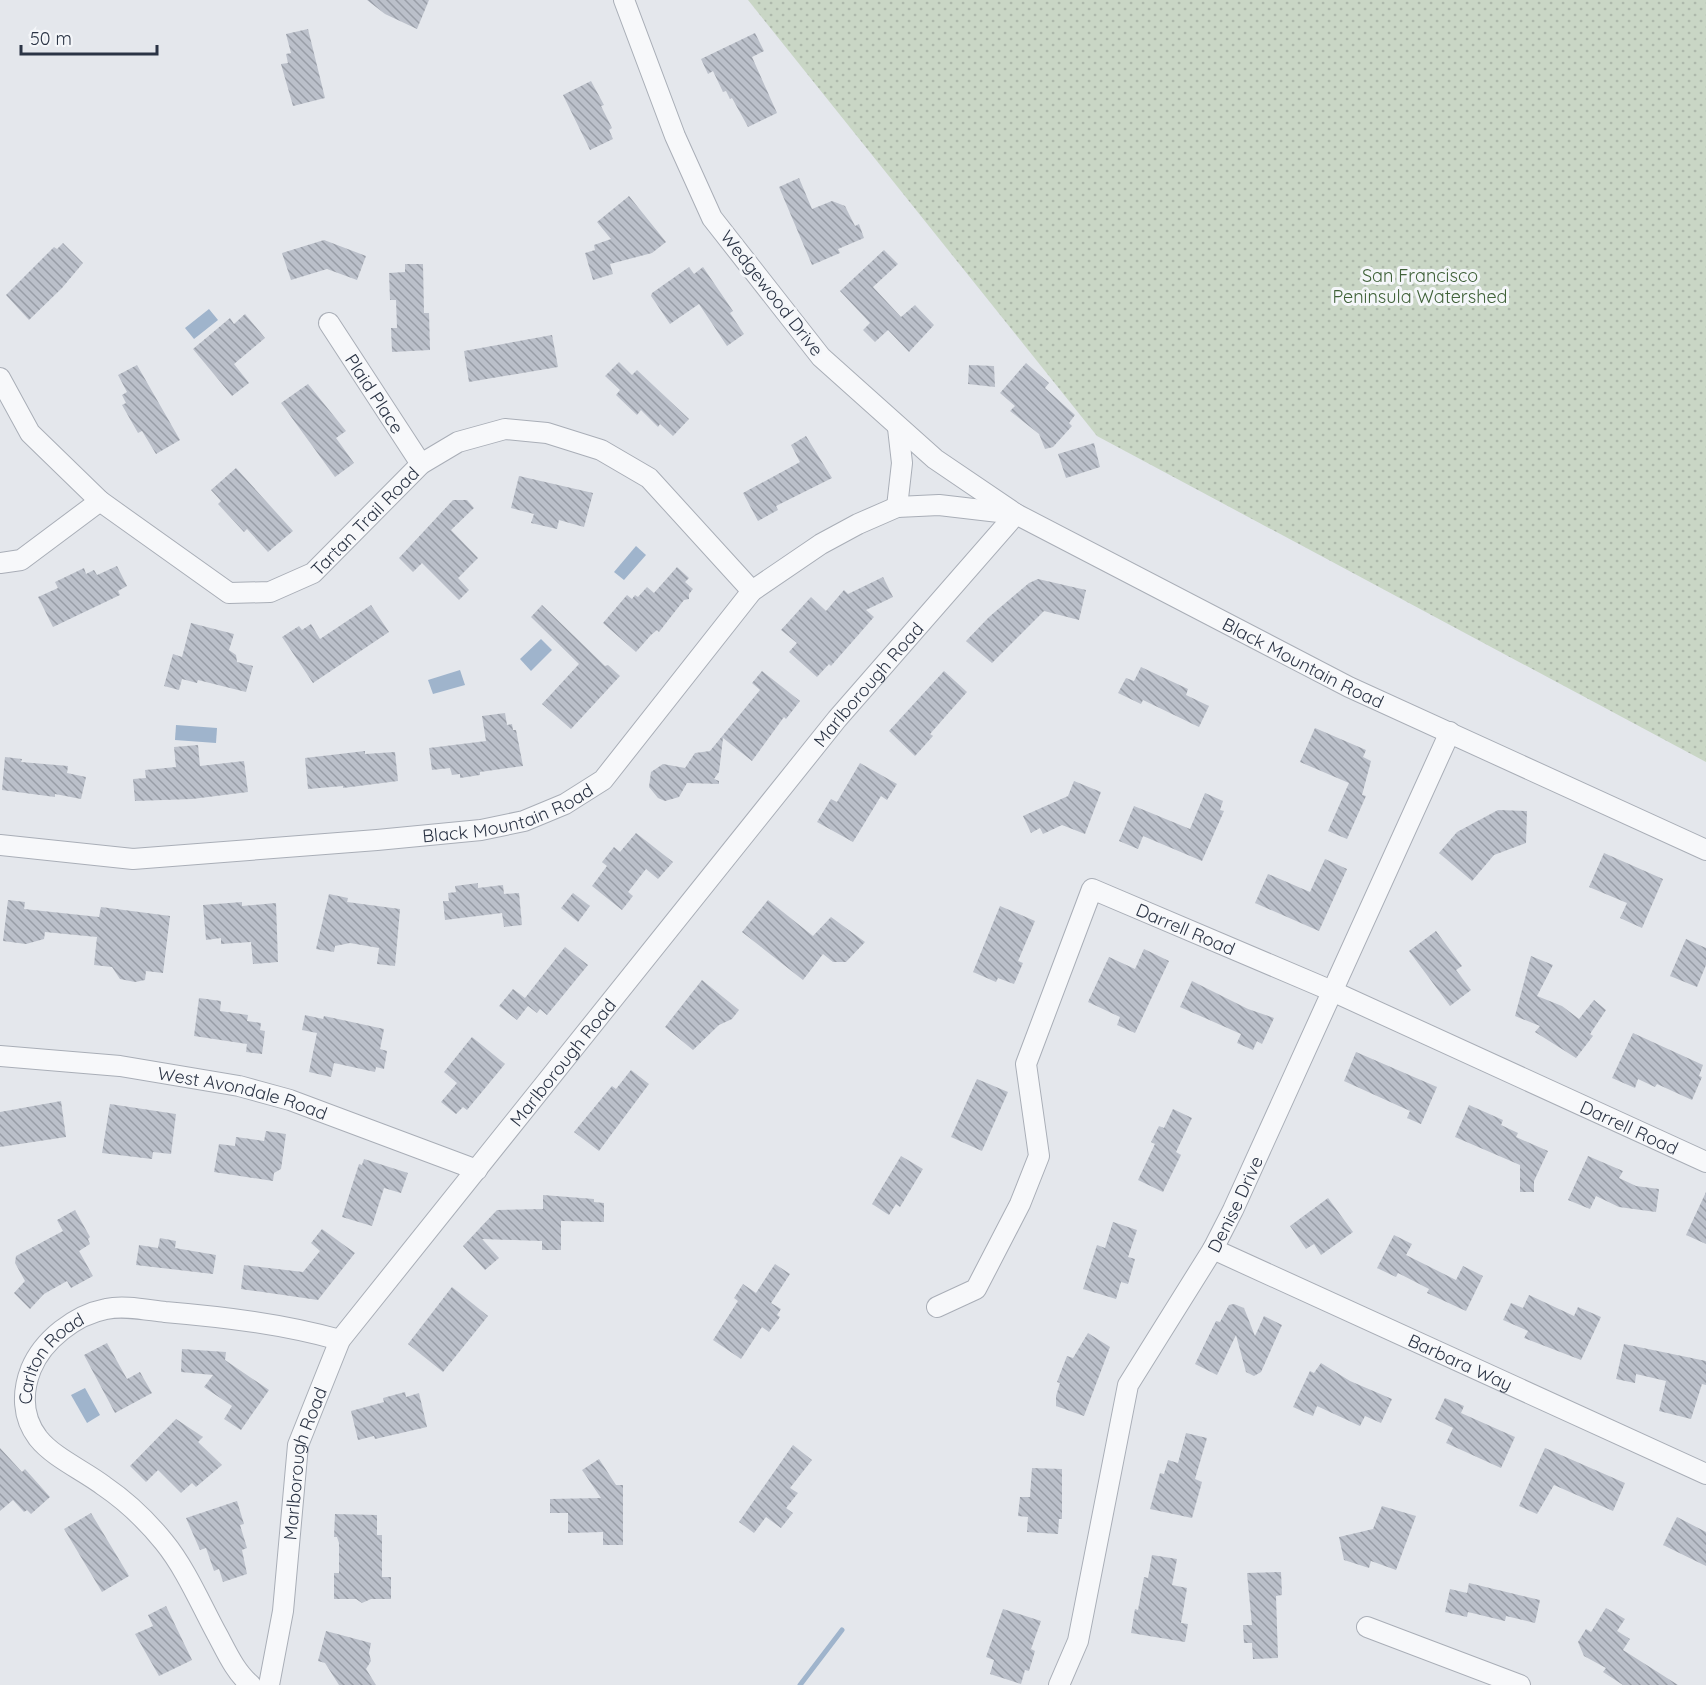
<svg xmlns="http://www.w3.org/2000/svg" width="1706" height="1685" viewBox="0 0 1706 1685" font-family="Quicksand,sans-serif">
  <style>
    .grass { fill: url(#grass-dots) }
    .water { fill: #9fb4cc }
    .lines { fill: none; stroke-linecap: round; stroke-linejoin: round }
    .stream { stroke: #9fb4cc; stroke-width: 5 }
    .building { fill: url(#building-back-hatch) }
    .minor-casing { stroke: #a9aeb7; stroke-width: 22 }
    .minor { stroke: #f7f8fa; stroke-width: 20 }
    .labels { text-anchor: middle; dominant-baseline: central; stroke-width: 6; stroke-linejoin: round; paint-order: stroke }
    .park-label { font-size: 18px; fill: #3f6138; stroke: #f4f6f9 }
    .street-label { font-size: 18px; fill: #2b3445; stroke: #f4f6f9 }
  </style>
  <defs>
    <pattern id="grass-dots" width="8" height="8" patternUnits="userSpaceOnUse" patternTransform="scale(1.5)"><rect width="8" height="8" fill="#c9d6c5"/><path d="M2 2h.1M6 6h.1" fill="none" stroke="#adb8ab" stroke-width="1.8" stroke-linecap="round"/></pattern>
    <pattern id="building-back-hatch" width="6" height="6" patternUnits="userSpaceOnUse" patternTransform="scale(1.5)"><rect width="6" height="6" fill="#bbc0ca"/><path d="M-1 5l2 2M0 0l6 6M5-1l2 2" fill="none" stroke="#989da6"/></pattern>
  </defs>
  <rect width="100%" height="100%" fill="#e4e7ec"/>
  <!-- grass -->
  <path class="grass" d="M748 0H1706V762L1097 436Z"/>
  <!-- water -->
  <g class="water">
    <path d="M209 309 218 320 194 339 185 328Z"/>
    <path d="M636 546 646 555 624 580 614 572Z"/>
    <path d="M541 639 552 650 531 671 520 659Z"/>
    <path d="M460 670 465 685 433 694 428 680Z"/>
    <path d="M176 725 217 728 216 743 175 740Z"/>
    <path d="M85 1388 100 1415 87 1423 71 1395Z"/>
  </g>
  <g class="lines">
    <!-- stream -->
    <path class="stream" d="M800 1685 842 1630"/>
  </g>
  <!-- building -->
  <g class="building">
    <path d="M367 0H429L417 29 385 14Z"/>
    <path d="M308 29 325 98 293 106 281 64 288 63 286 54 291 53 286 34Z"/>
    <path d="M755 33 764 51 752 57 777 113 748 127 732 98 730 99 726 91 723 92 713 71 708 74 701 59Z"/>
    <path d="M591 81 604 105 601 106 612 128 609 130 613 139 590 150 563 95Z"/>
    <path d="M799 178 812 209 832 201 845 206 855 226 859 224 864 238 838 249 840 253 812 265 779 187Z"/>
    <path d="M629 196 666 242 652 253 610 264 613 274 593 280 585 253 595 250 594 245 611 239 597 222Z"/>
    <path d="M324 240 366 256 357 280 327 269 291 280 282 253Z"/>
    <path d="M63 243 83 263 62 288 29 320 6 295 54 247 57 249Z"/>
    <path d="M884 250 898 264 873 287 901 317 915 305 934 325 909 352 888 330 875 342 863 330 870 323 840 291Z"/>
    <path d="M405 264H423L424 313H429L430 350 392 352 391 328H397L396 300H390L389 273 405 272Z"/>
    <path d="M689 267 694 274 703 267 733 311 730 313 744 334 727 346 699 304 670 324 651 296 652 293Z"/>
    <path d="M245 314 265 338 234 364 249 383 232 396 193 349 230 318 234 324Z"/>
    <path d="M552 335 558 367 469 382 464 351Z"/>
    <path d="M619 362 632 375 637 370 689 419 673 436 660 424 658 427 641 410 637 415 616 395 620 390 605 376Z"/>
    <path d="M1026 363 1049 383 1045 388 1075 415 1069 423 1072 426 1053 447 1045 449 1039 434 1010 411 1015 406 1000 393Z"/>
    <path d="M137 365 180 440 156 454 142 431 138 433 122 405 126 403 122 395 127 392 118 375Z"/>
    <path d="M969 365 994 366 995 387 968 384Z"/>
    <path d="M308 384 346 431 336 438 354 463 335 477 281 403Z"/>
    <path d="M806 436 832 478 776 506 778 510 758 521 743 493 800 462 791 445Z"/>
    <path d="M1094 443 1100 467 1066 478 1058 454Z"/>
    <path d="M236 468 293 531 268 552 247 529 244 532 218 504 221 501 211 490Z"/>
    <path d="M519 476 593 493 584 527 559 520 557 529 531 523 534 514 511 508Z"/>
    <path d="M453 500H467L474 508 451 530 478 558 458 578 469 590 459 600 422 563 413 572 399 558Z"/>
    <path d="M117 566 127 586 118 591 120 595 53 627 38 597 58 588 55 582 84 568 86 574 94 570 97 575Z"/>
    <path d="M677 567 689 578 685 582 693 589 689 594V599L684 600 659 632 657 630 651 635 636 652 603 623 627 595 632 599 635 595 638 597 647 587 654 593Z"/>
    <path d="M883 577 893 597 866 610 874 617 831 666 829 664 817 677 789 652 797 643 781 630 811 597 826 611 844 590 848 594Z"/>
    <path d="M1038 579 1086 590 1079 620 1044 611 992 663 966 641 989 617 1029 583Z"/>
    <path d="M371 605 389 632 313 683 282 637 299 626 302 630 311 624 320 639Z"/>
    <path d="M542 605 605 666 608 665 620 676 571 729 542 704 579 664 531 617Z"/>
    <path d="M191 623 234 634 229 650 236 655 237 662 253 666 246 692 198 680 197 683 182 679 179 690 164 686 173 654 182 657Z"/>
    <path d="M1141 667 1188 689 1186 695 1209 706 1199 727 1143 700 1141 704 1118 693 1126 678 1134 681Z"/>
    <path d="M762 671 800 701 786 719 784 717 752 761 723 738 719 772 714 779 719 781V784L687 783 679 797 665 801 658 798 649 787 651 772 663 764 685 768 695 753 710 751 760 690 752 683Z"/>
    <path d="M944 671 967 692 930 734 933 736 915 756 889 731Z"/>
    <path d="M505 713 507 725 512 724 513 730H516L523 766 480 772V775L460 778V774L452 775 450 768 432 770 429 748 486 741 482 716Z"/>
    <path d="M1315 728 1366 750 1363 757 1371 761 1362 795 1366 796 1347 839 1328 831 1349 783 1300 762Z"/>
    <path d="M198 745 200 766 244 761 248 792 192 799 135 801 133 779 146 778 145 770 176 767 174 747Z"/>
    <path d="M365 751V754L395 752 398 781 343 788V786L308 789 305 758Z"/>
    <path d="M5 757 22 759 21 762 68 766 67 773 86 777 81 799 55 794V797L2 790Z"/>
    <path d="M860 763 897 784 887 800 881 796 853 842 817 822 831 799 837 802Z"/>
    <path d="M1074 781 1101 792 1085 834 1062 825 1043 834 1040 828 1031 833 1023 816 1068 796Z"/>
    <path d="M1205 793 1223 801 1220 810 1224 811 1202 861 1143 836 1138 849 1119 841 1134 806 1190 829Z"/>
    <path d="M1498 810 1527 811 1526 843 1494 855 1472 881 1439 853 1457 832Z"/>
    <path d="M636 833 673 862 658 879 646 869 628 892 633 896 622 910 592 886 607 866 602 862 614 847 620 852Z"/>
    <path d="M1604 853 1663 879 1642 928 1620 918 1627 903 1589 887Z"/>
    <path d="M1325 859 1347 869 1319 931 1255 903 1268 874 1310 892Z"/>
    <path d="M478 883V888L503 885 504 894 519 893 522 925 504 927 502 913 445 920 443 901H449L448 893 456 892 455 886Z"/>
    <path d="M573 893 590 906 578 922 561 908Z"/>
    <path d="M329 894 348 898 347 902 400 909 395 966 377 964 379 948 350 943 335 946 334 952 316 949Z"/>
    <path d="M8 900 25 902 24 909 99 917 101 907 170 916 163 973 146 971 145 980 135 982 120 979 112 967 94 965 97 937 45 932 44 939 26 944 3 941Z"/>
    <path d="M768 900 813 936 831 917 865 942 846 962H833L823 954 803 980 742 932Z"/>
    <path d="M242 902V906L276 903 278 962 253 964 251 942 221 944V938L206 940 203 905Z"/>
    <path d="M1000 906 1035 921 1018 961 1023 963 1014 984 998 978 996 982 973 972Z"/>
    <path d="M1436 931 1462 966 1456 970 1471 990 1450 1006 1409 951Z"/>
    <path d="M1686 939 1706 948V965L1697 987 1670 976Z"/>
    <path d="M565 947 588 965 547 1015 540 1009 537 1013 528 1006 517 1020 499 1006 513 989 525 998Z"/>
    <path d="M1144 949 1169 961 1135 1033 1117 1025 1120 1017 1088 1002 1109 957 1135 969Z"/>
    <path d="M1531 956 1553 965 1537 996 1562 1006 1579 1019 1594 1000 1606 1010 1590 1034 1593 1036 1576 1058 1535 1032 1540 1026 1515 1016Z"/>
    <path d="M702 980 739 1010 732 1019 719 1025 693 1050 665 1027Z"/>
    <path d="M1192 981 1248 1009 1274 1018 1262 1044 1257 1041 1253 1050 1237 1043 1241 1034 1180 1007Z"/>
    <path d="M199 998 221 1001 220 1011 248 1015 247 1021 261 1023 260 1030 265 1031 262 1054 246 1052 247 1044 194 1036Z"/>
    <path d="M305 1015 323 1019 324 1016 384 1029 380 1049 387 1051 384 1069 376 1067 375 1072 334 1063 331 1077 309 1072 317 1033 302 1030Z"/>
    <path d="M1633 1033 1703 1065 1699 1076 1702 1077 1692 1100 1657 1084 1655 1087 1638 1079 1635 1088 1612 1078Z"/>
    <path d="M472 1037 505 1064 467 1110 463 1107 456 1114 441 1102 457 1083 444 1072Z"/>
    <path d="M1356 1052 1437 1087 1421 1124 1407 1118 1410 1111 1344 1081Z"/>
    <path d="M631 1070 649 1084 599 1151 574 1132 612 1086 616 1089Z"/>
    <path d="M977 1079 1008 1092 982 1151 951 1137Z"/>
    <path d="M61 1101 66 1137 0 1147V1112Z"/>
    <path d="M110 1104 176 1114 171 1154 153 1152 152 1159 102 1153Z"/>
    <path d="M1469 1105 1503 1120 1501 1125 1518 1133 1516 1137 1548 1151 1534 1181V1192H1520V1165L1455 1137Z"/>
    <path d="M1173 1109 1192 1118 1176 1152 1181 1155 1163 1192 1138 1180 1155 1144 1151 1142 1159 1126 1164 1128Z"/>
    <path d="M266 1131 286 1134 281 1169 274 1173 273 1181 214 1172 219 1144 235 1146 236 1137 264 1141Z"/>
    <path d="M901 1156 923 1169 900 1207 896 1204 889 1215 872 1204Z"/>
    <path d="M1588 1156 1623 1171 1619 1178 1636 1186 1659 1189 1656 1212 1619 1207 1596 1196 1590 1209 1568 1200Z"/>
    <path d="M364 1159 408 1173 401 1193 384 1188 372 1226 342 1217 359 1164 362 1165Z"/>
    <path d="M1706 1192V1244L1686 1235Z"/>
    <path d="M543 1195 594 1199V1202L604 1203V1222L561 1221V1250H542V1241L482 1239 499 1258 485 1270 463 1246 497 1210 543 1209Z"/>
    <path d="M1328 1198 1353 1232 1321 1255 1314 1244 1306 1249 1290 1226Z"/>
    <path d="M75 1210 90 1237 88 1239 90 1244 79 1251 93 1276 71 1288 67 1281 44 1294 30 1309 14 1293 25 1281 15 1263 16 1256 63 1231 57 1220Z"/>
    <path d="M1113 1222 1137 1230 1128 1257 1135 1259 1128 1284 1121 1282 1116 1299 1083 1289 1097 1245 1105 1248Z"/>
    <path d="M322 1229 355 1253 318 1300 241 1289 244 1265 303 1272 320 1251 311 1243Z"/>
    <path d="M1394 1235 1412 1244 1406 1255 1456 1280 1463 1266 1483 1276 1466 1311 1427 1293 1429 1289 1398 1273 1396 1277 1377 1268Z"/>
    <path d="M160 1238 176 1241 175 1248 216 1255 213 1274 136 1265 139 1245 158 1248Z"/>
    <path d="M775 1264 790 1274 771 1303 781 1309 777 1315 780 1317 769 1332 762 1327 741 1359 713 1340 738 1301 734 1298 743 1284 756 1293Z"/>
    <path d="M452 1287 488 1316 443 1372 408 1344Z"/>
    <path d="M1529 1295 1574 1316 1578 1307 1601 1317 1581 1360 1524 1338 1528 1331 1503 1320 1511 1303 1523 1308Z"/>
    <path d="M1234 1304 1244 1308 1255 1336 1264 1316 1282 1325 1261 1372 1254 1376 1246 1372 1236 1335 1217 1375 1195 1364 1216 1321 1220 1322 1229 1305Z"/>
    <path d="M1088 1333 1110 1347 1084 1416 1056 1406V1396L1060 1383 1057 1382 1067 1356 1073 1358Z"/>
    <path d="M107 1343 127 1379 140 1372 152 1393 115 1413 84 1355Z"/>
    <path d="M1624 1344 1706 1361V1385L1702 1384 1691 1419 1659 1411 1666 1381 1636 1374 1635 1383 1616 1379Z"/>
    <path d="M182 1349 226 1352 225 1360 269 1390 241 1430 224 1419 232 1406 204 1387 213 1375 181 1372Z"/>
    <path d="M1321 1363 1350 1381 1392 1399 1381 1423 1365 1416 1360 1426 1317 1406 1313 1416 1293 1407 1310 1371 1314 1373Z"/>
    <path d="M405 1392 406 1397 419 1393 427 1427 375 1439 374 1436 358 1440 351 1411 384 1402 383 1398Z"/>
    <path d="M1445 1398 1464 1406 1461 1413 1515 1437 1501 1468 1446 1443 1453 1428 1435 1419Z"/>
    <path d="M176 1419 203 1437 198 1442 222 1465 196 1487 192 1483 181 1493 158 1470 146 1482 130 1466Z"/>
    <path d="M1186 1433 1207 1438 1195 1479 1202 1482 1192 1518 1150 1509 1160 1473 1164 1474 1168 1460 1178 1463Z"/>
    <path d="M793 1445 812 1460 790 1488 798 1493 786 1508 793 1513 781 1528 766 1517 754 1533 739 1522Z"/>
    <path d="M0 1448 22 1472 25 1469 50 1497 31 1514 27 1510 24 1512 13 1500 0 1511Z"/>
    <path d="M1545 1448 1625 1483 1613 1511 1554 1485 1537 1514 1519 1506Z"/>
    <path d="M599 1459 616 1485H623V1545H603V1532L568 1533V1513H550V1499L601 1498 582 1470Z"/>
    <path d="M1032 1468 1062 1469V1519H1059L1058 1534 1027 1532 1028 1517 1018 1516 1020 1497H1030Z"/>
    <path d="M237 1501 244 1524 240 1525 247 1548 242 1550 247 1574 223 1582 219 1569 214 1571 206 1548 200 1550 186 1518Z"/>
    <path d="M1382 1506 1416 1516 1396 1570 1371 1561 1369 1568 1344 1560 1339 1537 1373 1529Z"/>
    <path d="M91 1513 129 1576 102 1592 64 1529Z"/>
    <path d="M335 1514 377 1515V1535H382V1577H391V1599H371L362 1603 356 1599H334V1573H339V1543L337 1537H334Z"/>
    <path d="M1677 1517 1706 1532V1566L1663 1545Z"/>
    <path d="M1152 1555 1177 1559 1172 1585 1187 1588 1181 1623 1188 1624 1185 1642 1131 1633 1135 1609 1138 1610 1144 1577 1148 1578Z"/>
    <path d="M1281 1572 1282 1595 1276 1596 1278 1658 1253 1659 1252 1643H1244L1243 1625H1252L1247 1573Z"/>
    <path d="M1469 1583 1540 1600 1535 1623 1506 1616 1505 1621 1468 1612 1467 1617 1445 1612 1450 1589 1467 1593Z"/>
    <path d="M166 1606 192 1660 159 1676 135 1634 153 1626 148 1615Z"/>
    <path d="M1606 1608 1625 1619 1617 1631 1630 1639 1623 1650 1678 1685H1623L1603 1672 1606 1668 1584 1656 1578 1642 1586 1629 1591 1632Z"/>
    <path d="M1003 1609 1041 1621 1031 1649 1035 1651 1029 1671 1025 1670 1021 1684 990 1674 994 1660 986 1657Z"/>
    <path d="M326 1631 371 1643 369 1653 371 1661 366 1669 376 1685H339L325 1663 318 1661Z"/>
  </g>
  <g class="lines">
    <defs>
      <g id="minor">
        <path id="s1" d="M329 323 421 464"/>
        <path id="s2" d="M0 378 30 433 100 501 229 593 270 592 313 573 421 464 458 442 505 429 547 433 601 450 649 478 752 591"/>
        <path d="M897 507 902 463 898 428"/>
        <path d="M0 563 21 560 100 501"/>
        <path id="s3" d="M0 845 133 859 377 840 481 830 524 821 565 804 603 780 752 591 821 544 858 524 897 507 939 505 1016 514 1349 687 1706 850"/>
        <path id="s4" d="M0 1056 120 1066 239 1086 290 1100 477 1170"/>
        <path id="s5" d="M1213 1249 1706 1474"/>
        <path id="s6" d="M937 1307 976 1289 1020 1204 1039 1156 1026 1064 1092 889 1332 991 1706 1162"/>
        <path d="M1367 1627 1520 1685"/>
        <path id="s7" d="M251 1685C236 1673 227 1653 218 1636 201 1605 186 1569 164 1542 147 1521 126 1501 104 1486 83 1470 54 1458 38 1438 22 1417 22 1392 31 1369 43 1340 75 1315 106 1309 124 1305 147 1310 165 1312 224 1317 283 1324 340 1340"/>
        <path id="s8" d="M269 1685 283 1611 298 1445 340 1340 837 719 1016 514 935 459 821 357 712 218 675 136 624 0"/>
        <path id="s9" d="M1059 1685 1078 1641 1128 1385 1213 1249 1233 1210 1450 732"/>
      </g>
    </defs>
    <!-- minor casing -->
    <use href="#minor" class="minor-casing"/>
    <!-- minor -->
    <use href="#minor" class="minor"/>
  </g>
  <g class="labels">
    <!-- park labels -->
    <g class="park-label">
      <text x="1420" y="275">San Francisco<tspan x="1420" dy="21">Peninsula Watershed</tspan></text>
    </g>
    <!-- street labels -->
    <g class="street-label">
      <text transform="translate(772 293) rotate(52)">Wedgewood Drive</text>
      <text stroke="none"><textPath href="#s1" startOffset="84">Plaid Place</textPath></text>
      <text stroke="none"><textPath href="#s2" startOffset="480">Tartan Trail Road</textPath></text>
      <text stroke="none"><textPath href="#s3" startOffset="1468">Black Mountain Road</textPath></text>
      <text stroke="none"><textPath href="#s8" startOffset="1197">Marlborough Road</textPath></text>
      <text stroke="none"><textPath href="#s3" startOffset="513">Black Mountain Road</textPath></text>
      <text stroke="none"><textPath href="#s6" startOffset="572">Darrell Road</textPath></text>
      <text stroke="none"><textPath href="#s8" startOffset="711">Marlborough Road</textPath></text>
      <text stroke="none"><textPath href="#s4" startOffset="246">West Avondale Road</textPath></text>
      <text stroke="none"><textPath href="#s6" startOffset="1058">Darrell Road</textPath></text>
      <text stroke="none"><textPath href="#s9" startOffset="519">Denise Drive</textPath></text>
      <text stroke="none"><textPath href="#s5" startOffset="272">Barbara Way</textPath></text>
      <text stroke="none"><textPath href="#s7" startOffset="424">Carlton Road</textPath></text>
      <text stroke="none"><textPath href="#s8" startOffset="225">Marlborough Road</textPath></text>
    </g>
  </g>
  <!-- scale -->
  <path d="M21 45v9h136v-9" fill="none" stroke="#2b3445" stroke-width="3"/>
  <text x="30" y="45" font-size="18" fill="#2b3445" stroke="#f4f6f9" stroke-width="4.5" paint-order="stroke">50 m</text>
</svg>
